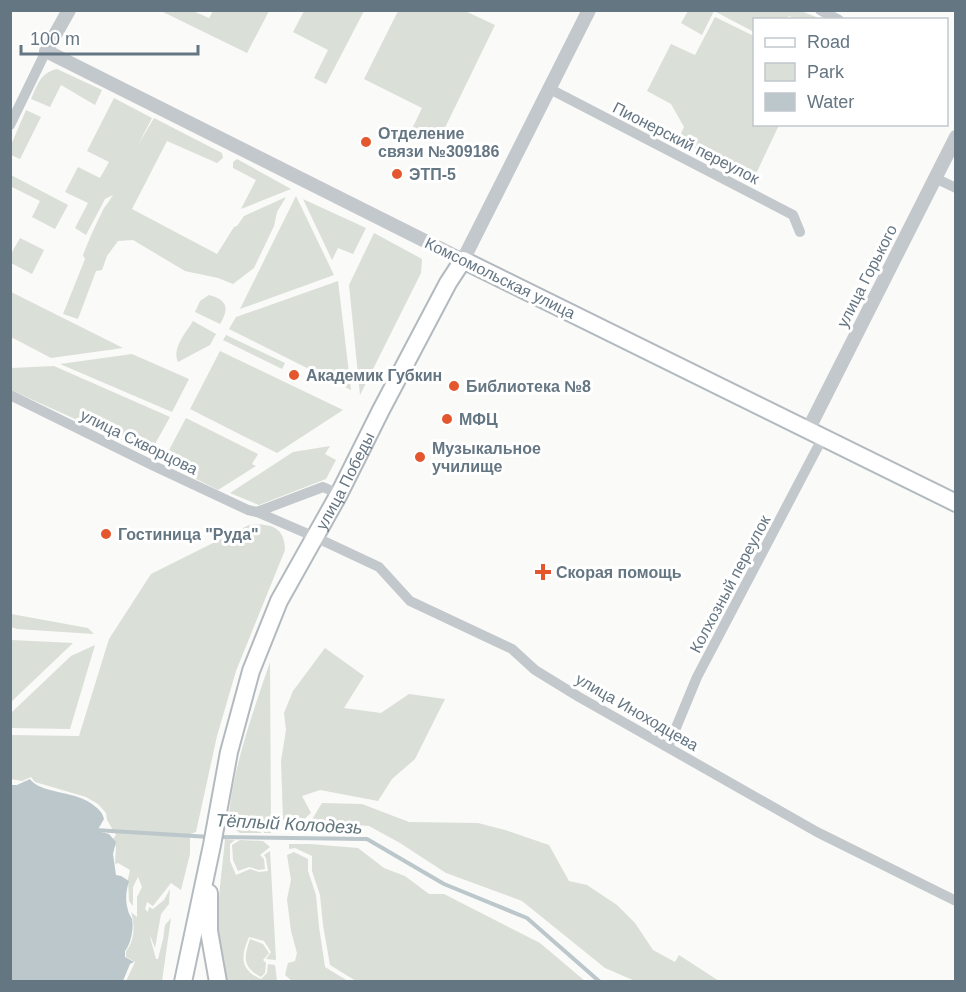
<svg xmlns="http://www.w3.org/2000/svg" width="966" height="992" viewBox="0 0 966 992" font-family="Helvetica,sans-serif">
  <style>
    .green { fill: #dadfd7 }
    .water { fill: #bbc7cb }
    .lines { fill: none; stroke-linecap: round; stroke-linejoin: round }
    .stream { stroke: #bbc7cb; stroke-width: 4 }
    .secondary-casing { stroke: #b3babf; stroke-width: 20 }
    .minor { stroke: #c3c8cc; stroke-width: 10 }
    .tertiary { stroke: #c3c8cc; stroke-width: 14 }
    .secondary { stroke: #fff; stroke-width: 16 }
    .poi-dot { fill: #e4572e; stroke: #fff; stroke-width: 2 }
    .labels { text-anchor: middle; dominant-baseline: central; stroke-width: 6; stroke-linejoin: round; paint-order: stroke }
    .poi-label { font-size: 16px; font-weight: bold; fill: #657683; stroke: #fff; text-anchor: start }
    .street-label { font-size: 16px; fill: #657683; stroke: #fff }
    .water-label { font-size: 18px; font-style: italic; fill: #60757c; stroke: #fff }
  </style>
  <rect width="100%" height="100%" fill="#fafaf8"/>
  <!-- green -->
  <g class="green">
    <path d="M161 11H193L209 18 213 11H269L247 53Z"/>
    <path d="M304 11H364L326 84 314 78 328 50 293 32Z"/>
    <path d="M398 11H465L495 25 438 142 412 129 422 108 364 79Z"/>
    <path d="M688 11H801L821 19H796L789 16 787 19 754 20V32L714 11 702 35 681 23Z"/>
    <path d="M715 17 754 36V124L779 125 754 178 678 140 684 127 671 104 647 91 671 44 695 55Z"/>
    <path d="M57 69 102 90 95 105 61 85 50 107 31 99C38 84 40 73 57 69Z"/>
    <path d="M114 98 152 118 138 145 154 118 222 153 223 158 217 163 167 141 132 209 217 254 234 227 237 226 244 216 286 197 277 212 274 226 254 268 233 284 218 278 185 271 133 240 118 241 107 256 102 270 96 271 78 319 63 314 85 259 83 255C89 239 96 224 104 208 107 204 110 200 113 195L105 199 86 235 75 228 88 203 65 192 78 167 100 178 109 162 87 151Z"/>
    <path d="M26 110 41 117 20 159 11 155V145Z"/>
    <path d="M237 159 291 189 241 209 256 180 233 168V162Z"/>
    <path d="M11 175 68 205 55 229 32 217 40 201 12 187 11 190Z"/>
    <path d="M296 196 334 275 240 309Z"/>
    <path d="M303 199 366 228 353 254 338 248 332 260Z"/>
    <path d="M374 233 422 259 421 273 360 395 349 285Z"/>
    <path d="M20 238 44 250 32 274 11 263V254Z"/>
    <path d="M338 281 351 390 229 329 236 317Z"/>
    <path d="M11 292 123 348 51 358 11 337Z"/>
    <path d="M209 295C228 300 229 309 220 324L195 312 200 301Z"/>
    <path d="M193 321 216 334 210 345 178 362C172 348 185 334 193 321Z"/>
    <path d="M226 335 285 363 282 369 223 340Z"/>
    <path d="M220 351 343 410 277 453 190 409Z"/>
    <path d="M132 354 189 379 172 412 60 364Z"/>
    <path d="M54 366 170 417 150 453 11 390V368Z"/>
    <path d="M186 418 258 454 252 464 256 466 218 490 196 479 197 476C185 470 169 467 168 452Z"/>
    <path d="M330 446 325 454 336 460 326 479 259 505 230 493 293 452Z"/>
    <path d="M249 525C269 523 285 526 285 550L236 671 217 736 196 832 190 834V854L181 890 171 883 153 906 147 902 145 909 148 912 149 907 153 909 164 900 170 889 169 904 161 914 155 948 150 935 151 941 156 959H158L163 939 165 925 171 918 162 981H126L135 962 126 957V951C135 941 135 924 131 912L137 917V897L142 887 138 877 133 887V906L129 901 128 879 130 870 118 863 115 864 116 847 113 839 116 835 107 820 106 813 98 804 86 797 35 782 31 777 22 781 11 779 10 735 79 736 109 639 151 574Z"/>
    <path d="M11 614 88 628 94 634 17 629 11 627Z"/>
    <path d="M11 640 73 643 11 702Z"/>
    <path d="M95 645 70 729 11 728V713L71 656Z"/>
    <path d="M325 648 364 676 344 708 381 713 409 694 445 699 415 759 392 779 378 801 320 790 302 796 311 813 303 820H283L281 761 286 730 284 713 293 691Z"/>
    <path d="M270 662 271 833H264L262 820 263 814C260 820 262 826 261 833H240L230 826 233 813H229C235 761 253 712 270 662Z"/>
    <path d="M322 803 362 804 409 822 478 823 505 830 549 845 569 881 587 885 617 905 635 923 653 950 675 962 679 955 719 981H635L605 968 522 901 446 873 400 843 369 826 311 821Z"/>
    <path d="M225 839 235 840 230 844V861L236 875 250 869 259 872 268 871 266 858 264 855 270 851 276 960 266 959 271 952 264 941 249 937C241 955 239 970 261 979L267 973 268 964 275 965 277 981H228C210 936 221 886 225 839Z"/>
    <path d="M240 840 263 841 270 847 260 855 264 859 265 869 259 870 249 867 238 871 233 860 232 845Z"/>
    <path d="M289 844H310L358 848 384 868 405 876 429 894H444L540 943 585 981H356L330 965 323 925 320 895 312 871V856L295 848 289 849Z"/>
    <path d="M294 852 308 859V871L316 895 319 927 325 967 348 981H292L285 975 288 963 295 961 297 953 291 931 287 899 291 880 287 855Z"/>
    <path d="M250 939 263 944 269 953 263 960 266 963 265 973 261 977C242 967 244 957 250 939Z"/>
  </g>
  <!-- water -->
  <path class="water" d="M30 779C39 793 75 791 92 804 98 809 102 811 104 819L97 831 109 834 116 842 113 854 116 875 121 876 129 881C126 891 125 900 128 910 128 912 131 917 132 919 134 928 131 944 125 951V957L134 962 130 964 123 981H11V785H17Z"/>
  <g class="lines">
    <!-- stream -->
    <g class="stream">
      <path d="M95 830 210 837"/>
      <path d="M218 837 367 839 444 884 527 918 600 982"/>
    </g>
    <defs>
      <g id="secondary">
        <path d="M209 893V931L218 982"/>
        <path id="s1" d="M183 982 212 845 229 752 251 671 279 601 339 494 381 410 448 283 463 260 956 503"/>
      </g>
    </defs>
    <!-- secondary casing -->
    <use href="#secondary" class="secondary-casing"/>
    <!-- minor -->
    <g class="minor">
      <path d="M820 10 839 20"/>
      <path d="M550 89 793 215 800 232"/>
      <path d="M10 125 46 51"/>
      <path d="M935 178 956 188"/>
      <path d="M10 395 152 465 248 510 257 512 315 537 379 567 410 601 512 649 535 670 579 697 817 832 956 901"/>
      <path d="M257 512 323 487 339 494"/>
      <path d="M668 747 697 677 823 437"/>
    </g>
    <!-- tertiary -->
    <g class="tertiary">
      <path d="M69 10 46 51 463 260 589 10"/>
      <path d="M808 430 956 137"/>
    </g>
    <!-- secondary -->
    <use href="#secondary" class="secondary"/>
  </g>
  <!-- markers -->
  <g class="poi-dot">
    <circle cx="366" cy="142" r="6"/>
    <circle cx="397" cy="174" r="6"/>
    <circle cx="294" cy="375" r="6"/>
    <circle cx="454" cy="386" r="6"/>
    <circle cx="447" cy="419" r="6"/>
    <circle cx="420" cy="457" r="6"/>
    <circle cx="106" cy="534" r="6"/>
    <path d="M540 563h6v6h6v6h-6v6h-6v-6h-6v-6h6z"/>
  </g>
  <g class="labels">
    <!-- poi labels -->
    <g class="poi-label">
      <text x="378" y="133">Отделение<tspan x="378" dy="18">связи №309186</tspan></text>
      <text x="409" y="174">ЭТП-5</text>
      <text x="306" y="375">Академик Губкин</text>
      <text x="466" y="386">Библиотека №8</text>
      <text x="459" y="419">МФЦ</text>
      <text x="432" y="448">Музыкальное<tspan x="432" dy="18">училище</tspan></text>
      <text x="118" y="534">Гостиница "Руда"</text>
      <text x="556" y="572">Скорая помощь</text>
    </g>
    <!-- street labels -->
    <g class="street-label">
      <text transform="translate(686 143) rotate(27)">Пионерский переулок</text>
      <text transform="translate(867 276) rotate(-63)">улица Горького</text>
      <text transform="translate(500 278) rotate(26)">Комсомольская улица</text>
      <text transform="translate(139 442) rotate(26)">улица Скворцова</text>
      <text stroke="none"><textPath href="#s1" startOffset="531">улица Победы</textPath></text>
      <text transform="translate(730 584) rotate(-62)">Колхозный переулок</text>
      <text transform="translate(637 712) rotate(30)">улица Иноходцева</text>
    </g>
    <!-- water labels -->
    <g class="water-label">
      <text transform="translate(289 824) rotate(3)">Тёплый Колодезь</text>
    </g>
  </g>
  <!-- border -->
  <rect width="966" height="992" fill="none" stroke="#657683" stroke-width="24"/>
  <!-- legend -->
  <rect x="753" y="18" width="195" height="108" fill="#ffffff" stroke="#c1c8cd" stroke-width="1.5"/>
  <rect x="765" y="38" width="30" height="9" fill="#ffffff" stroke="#c1c8cd" stroke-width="1.5"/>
  <text x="807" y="48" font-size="18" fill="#657683">Road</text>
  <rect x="765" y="63" width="30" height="18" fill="#dadfd7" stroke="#c1c8cd" stroke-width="1.5"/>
  <text x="807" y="78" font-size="18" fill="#657683">Park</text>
  <rect x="765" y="93" width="30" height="18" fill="#bbc7cb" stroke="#c1c8cd" stroke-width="1.5"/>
  <text x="807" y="108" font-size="18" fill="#657683">Water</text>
  <!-- scale -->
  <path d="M21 45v9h177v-9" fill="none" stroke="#657683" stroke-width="3"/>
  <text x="30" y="45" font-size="18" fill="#657683" stroke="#ffffff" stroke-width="4.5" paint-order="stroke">100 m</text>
</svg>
